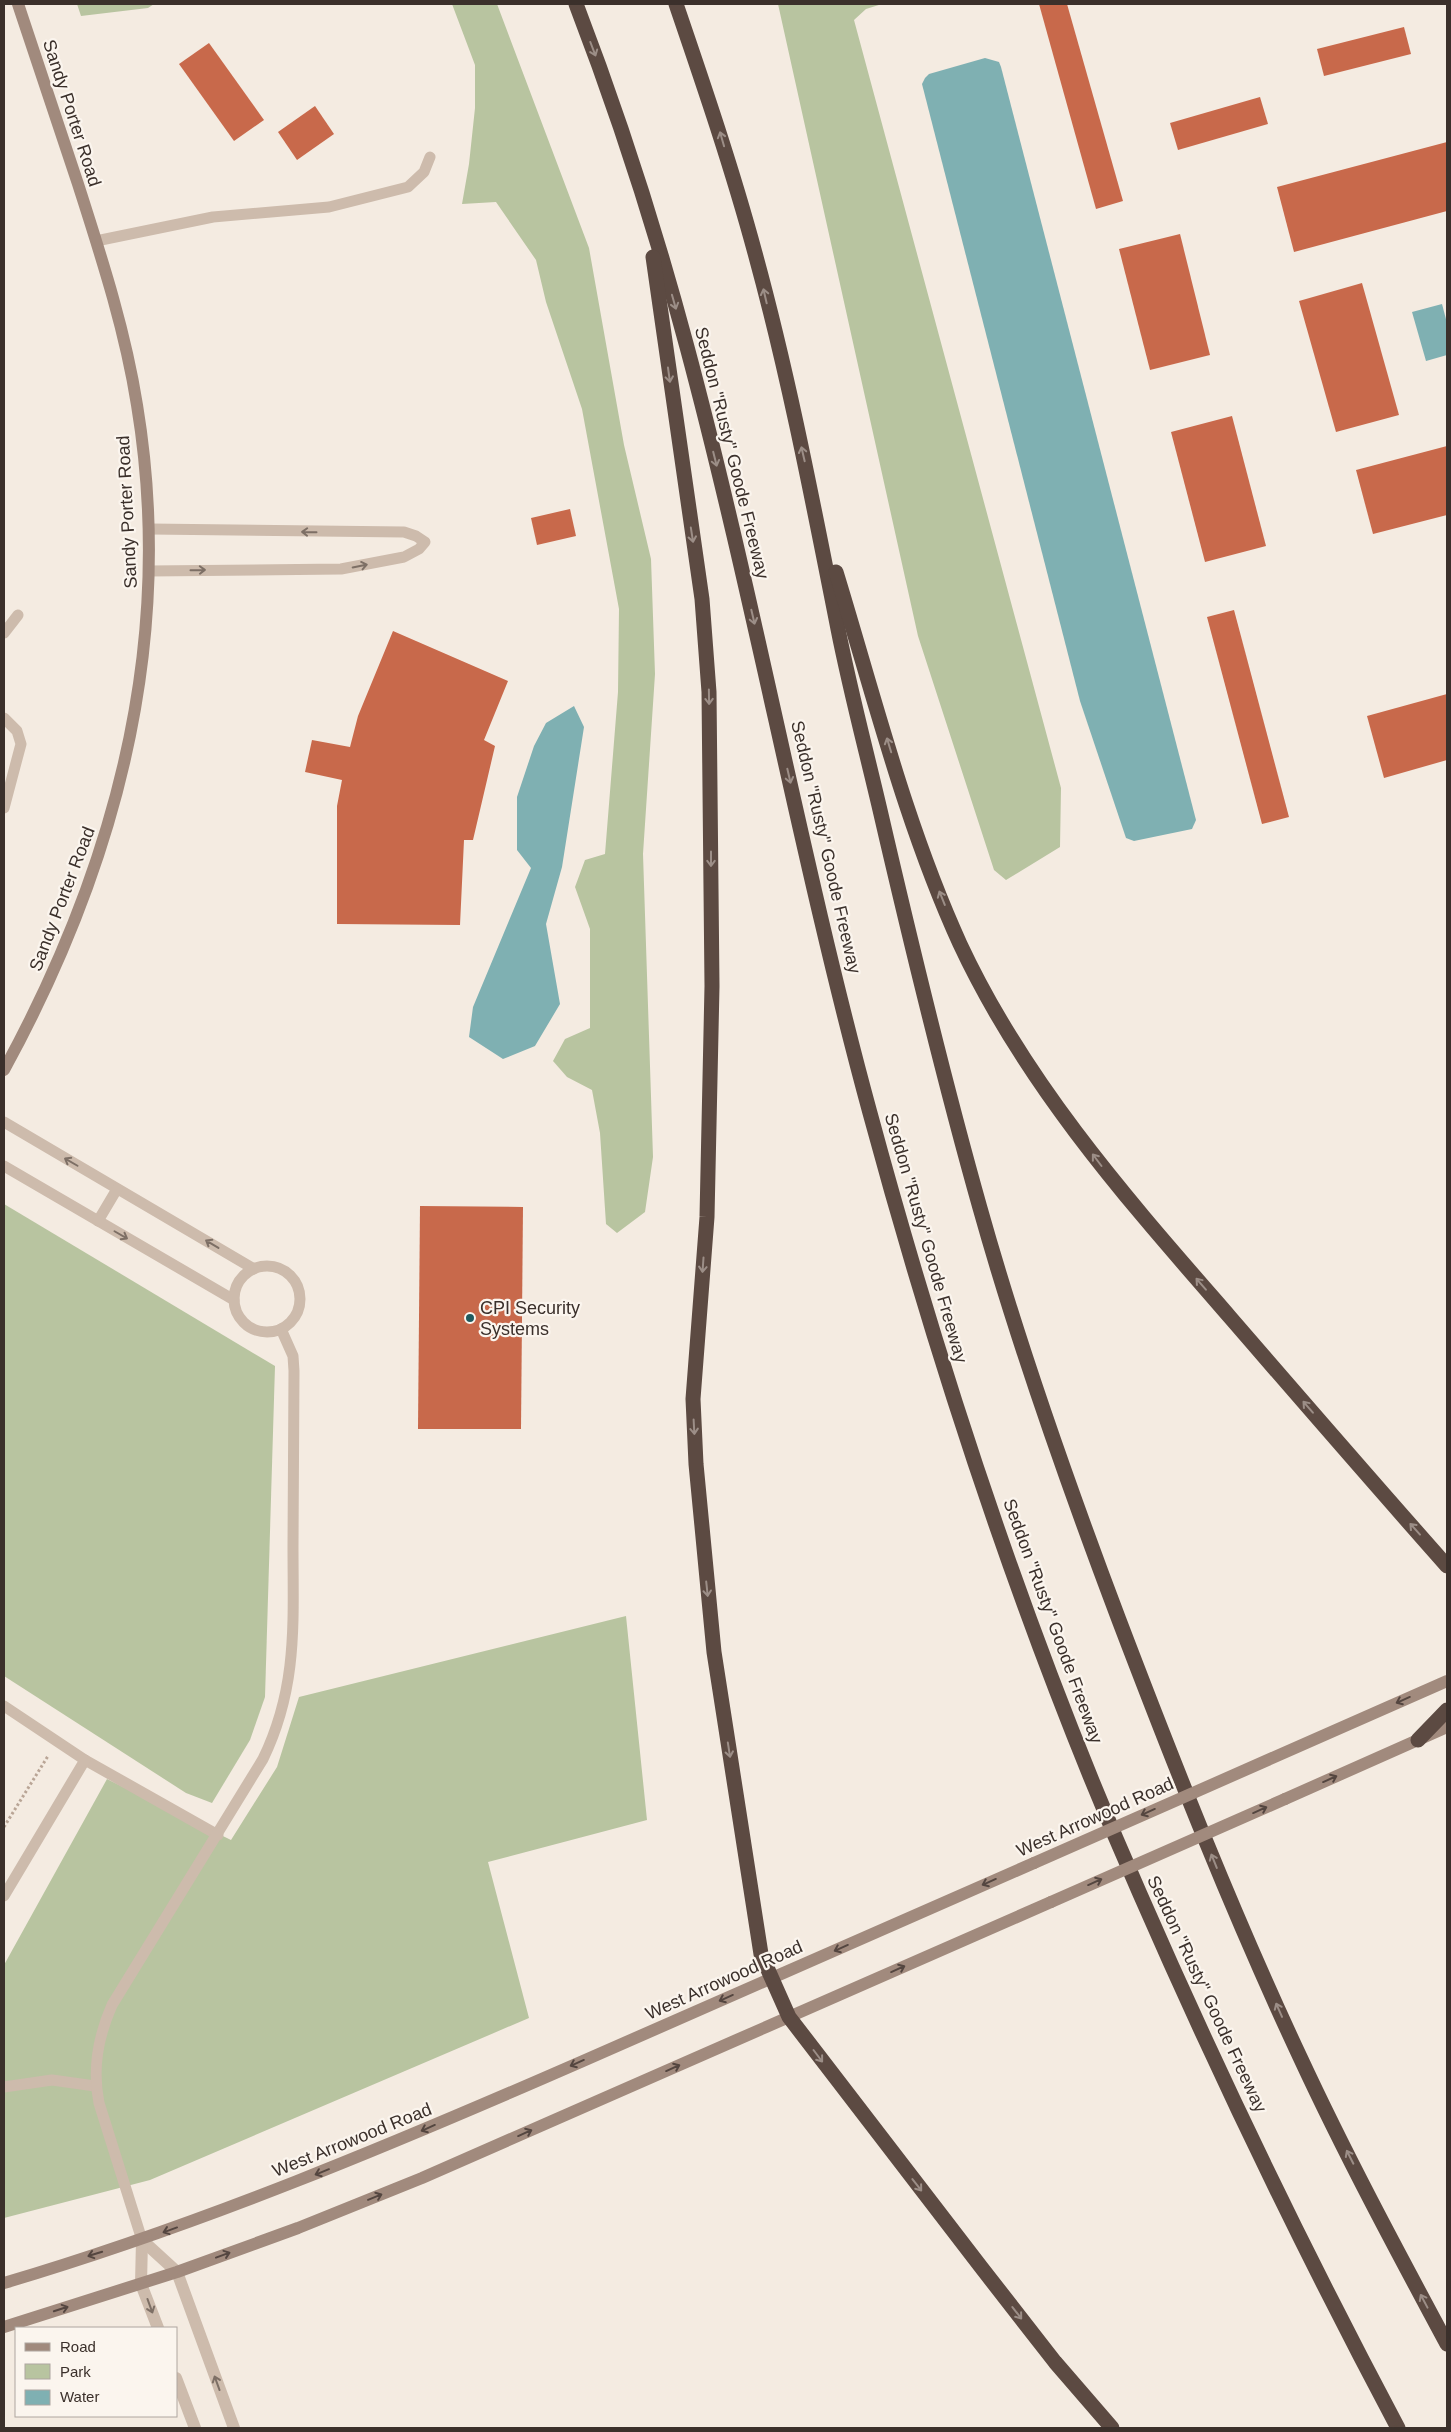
<svg xmlns="http://www.w3.org/2000/svg" width="1451" height="2432" viewBox="0 0 1451 2432" font-family="Helvetica,sans-serif">
  <style>
    .green { fill: #b8c4a0 }
    .water { fill: #7fb0b2 }
    .building { fill: #c8694b }
    .lines { fill: none; stroke-linecap: round; stroke-linejoin: round }
    .path { stroke: #b9a596; stroke-width: 3; stroke-dasharray: 2.5 2.5; stroke-linecap: butt }
    .lane { stroke: #cdbbac; stroke-width: 11 }
    .street { stroke: #cdbbac; stroke-width: 12 }
    .secondary { stroke: #a18a7d; stroke-width: 12 }
    .highway { stroke: #5c4a42; stroke-width: 15 }
    .secondary-bridge { stroke: #a18a7d; stroke-width: 12 }
    .oneway { stroke: #9c8e87 }
    .oneway2 { stroke: #7d6f65 }
    .oneway3 { stroke: #544640 }
    .poi-dot { fill: #1f5a5e; stroke: #fbf5ee; stroke-width: 2 }
    .labels { text-anchor: middle; dominant-baseline: central; stroke-width: 4.5; stroke-linejoin: round; paint-order: stroke }
    .street-label { font-size: 18px; fill: #3b302b; stroke: #fbf5ee }
    .poi-label { font-size: 18px; fill: #3b302b; stroke: #fbf5ee; text-anchor: start }
  </style>
  <rect width="100%" height="100%" fill="#f4ebe1"/>
  <!-- green -->
  <g class="green">
    <path d="M77 4H154L148 8 81 16Z"/>
    <path d="M452 4H497L589 248 624 445 651 559 655 674 643 854 653 1157 645 1212 617 1233 606 1224 600 1133 592 1090 567 1077 553 1061 565 1039 590 1028V929L575 887 585 860 605 854 618 692 619 609 582 409 546 302 536 260 496 202 462 204 469 164 475 108V65Z"/>
    <path d="M778 4H882L866 9 854 20 1061 788 1060 847 1006 880 994 870 918 636Z"/>
    <path d="M4 1204 275 1366 265 1697 250 1740 212 1803 186 1793 4 1676Z"/>
    <path d="M626 1616 647 1820 488 1862 529 2018 150 2180 4 2218V1965L107 1779 231 1840 277 1767 299 1697Z"/>
  </g>
  <!-- water -->
  <g class="water">
    <path d="M985 58 999 62 1001 67 1196 820 1192 829 1134 841 1126 838 1080 701 922 84 925 78 929 74Z"/>
    <path d="M1442 304 1447 323V355L1426 361 1412 312Z"/>
    <path d="M574 706 584 727 562 867 546 924 560 1004 535 1046 503 1059 469 1037 473 1007 531 868 517 850V797L534 746 546 723Z"/>
  </g>
  <!-- building -->
  <g class="building">
    <path d="M1039 4H1067L1123 201 1096 209Z"/>
    <path d="M1404 27 1411 54 1324 76 1317 49Z"/>
    <path d="M209 43 264 120 234 141 179 64Z"/>
    <path d="M1260 97 1268 124 1178 150 1170 123Z"/>
    <path d="M315 106 334 134 297 160 278 132Z"/>
    <path d="M1447 142V211L1294 252 1277 187Z"/>
    <path d="M1180 234 1210 355 1150 370 1119 249Z"/>
    <path d="M1362 283 1399 415 1336 432 1299 301Z"/>
    <path d="M1232 416 1266 546 1205 562 1171 432Z"/>
    <path d="M1447 446V515L1373 534 1356 470Z"/>
    <path d="M570 509 576 536 537 545 531 518Z"/>
    <path d="M1234 610 1289 817 1262 824 1207 617Z"/>
    <path d="M393 631 508 681 484 740 495 746 473 840H464L460 925 337 924V806L342 780 305 772 312 740 350 747 358 716Z"/>
    <path d="M1447 694V760L1384 778 1367 716Z"/>
    <path d="M420 1206 523 1207 521 1429H418Z"/>
  </g>
  <g class="lines">
    <!-- path -->
    <path class="path" d="M4 1827 48 1756"/>
    <!-- lane -->
    <g class="lane">
      <path d="M96 241 213 217 329 207 408 187 424 172 430 157"/>
      <path d="M149 571 341 569 404 557 419 549 425 542 416 536 404 532 150 529"/>
      <path d="M4 633 18 615"/>
      <path d="M4 718 17 731 21 744 4 808"/>
      <path d="M4 1122 254 1269"/>
      <path d="M4 1166 234 1300"/>
      <path d="M98 1221 117 1189"/>
      <circle cx="267" cy="1299" r="33"/>
      <path d="M4 1706 85 1760 218 1835"/>
      <path d="M4 1896 85 1760"/>
      <path d="M4 2087 52 2080 95 2086"/>
      <path d="M142 2240 99 2103C92 2068 98 2037 112 2005L263 1759C298 1687 293 1623 293 1546 293 1488 294 1430 294 1371L293 1356 281 1329"/>
    </g>
    <!-- street -->
    <g class="street">
      <path d="M142 2240 177 2272 234 2428"/>
      <path d="M142 2240 141 2284 158 2328"/>
      <path d="M176 2378 195 2428"/>
    </g>
    <!-- secondary -->
    <g class="secondary">
      <path d="M4 1070C117 863 176 641 137 405 125 329 101 256 78 184 58 124 38 64 18 4"/>
      <path d="M1193 1793 1447 1681"/>
      <path d="M1285 1799 1447 1727"/>
      <path d="M4 2283C203 2224 393 2144 583 2061 733 1995 884 1929 1034 1863"/>
      <path d="M4 2327 177 2272 298 2228 422 2178 1051 1902"/>
    </g>
    <!-- highway -->
    <g class="highway">
      <path d="M576 4C619 116 656 231 687 347 755 601 801 860 870 1113 942 1379 1029 1642 1140 1894 1219 2075 1305 2253 1398 2428"/>
      <path d="M676 4C704 86 732 168 755 253 789 377 813 503 838 629 850 690 866 750 880 810 911 944 943 1077 980 1208 1019 1347 1068 1485 1119 1620 1175 1767 1233 1914 1300 2057 1345 2154 1396 2249 1447 2344"/>
      <path d="M653 257 702 599 709 692 712 986 707 1217 693 1399 696 1464 714 1652 761 1954 789 2017 981 2267 1055 2362 1112 2428"/>
      <path d="M836 572C874 696 906 826 960 944 1023 1079 1120 1191 1216 1301 1293 1390 1369 1478 1447 1566"/>
      <path d="M1418 1740 1447 1710"/>
    </g>
    <!-- secondary-bridge -->
    <g class="secondary-bridge">
      <path d="M1034 1863 1193 1793"/>
      <path d="M1051 1902 1285 1799"/>
    </g>
  </g>
  <!-- one-way arrows -->
  <defs><path id="oneway-shaft" d="M-6 0H5M1.5-3L5.5 0L1.5 3" fill="none" stroke-width="1.6" stroke-linecap="round" stroke-linejoin="round" transform="scale(1.25)"/></defs>
  <g class="oneway">
    <use href="#oneway-shaft" transform="translate(593 49) rotate(69)"/>
    <use href="#oneway-shaft" transform="translate(722 139) rotate(-106)"/>
    <use href="#oneway-shaft" transform="translate(765 296) rotate(-103)"/>
    <use href="#oneway-shaft" transform="translate(674 302) rotate(74)"/>
    <use href="#oneway-shaft" transform="translate(669 375) rotate(82)"/>
    <use href="#oneway-shaft" transform="translate(803 454) rotate(-103)"/>
    <use href="#oneway-shaft" transform="translate(715 459) rotate(76)"/>
    <use href="#oneway-shaft" transform="translate(692 535) rotate(81)"/>
    <use href="#oneway-shaft" transform="translate(753 617) rotate(77)"/>
    <use href="#oneway-shaft" transform="translate(709 697) rotate(89)"/>
    <use href="#oneway-shaft" transform="translate(889 745) rotate(-107)"/>
    <use href="#oneway-shaft" transform="translate(789 776) rotate(77)"/>
    <use href="#oneway-shaft" transform="translate(711 859) rotate(90)"/>
    <use href="#oneway-shaft" transform="translate(942 898) rotate(-112)"/>
    <use href="#oneway-shaft" transform="translate(1097 1160) rotate(-127)"/>
    <use href="#oneway-shaft" transform="translate(703 1265) rotate(94)"/>
    <use href="#oneway-shaft" transform="translate(1201 1284) rotate(-131)"/>
    <use href="#oneway-shaft" transform="translate(1308 1407) rotate(-131)"/>
    <use href="#oneway-shaft" transform="translate(694 1427) rotate(87)"/>
    <use href="#oneway-shaft" transform="translate(1415 1529) rotate(-132)"/>
    <use href="#oneway-shaft" transform="translate(707 1589) rotate(84)"/>
    <use href="#oneway-shaft" transform="translate(729 1750) rotate(81)"/>
    <use href="#oneway-shaft" transform="translate(1214 1861) rotate(-112)"/>
    <use href="#oneway-shaft" transform="translate(1279 2010) rotate(-114)"/>
    <use href="#oneway-shaft" transform="translate(818 2056) rotate(53)"/>
    <use href="#oneway-shaft" transform="translate(1350 2157) rotate(-117)"/>
    <use href="#oneway-shaft" transform="translate(917 2185) rotate(52)"/>
    <use href="#oneway-shaft" transform="translate(1424 2301) rotate(-118)"/>
    <use href="#oneway-shaft" transform="translate(1017 2313) rotate(52)"/>
  </g>
  <g class="oneway2">
    <use href="#oneway-shaft" transform="translate(309 532) rotate(-179)"/>
    <use href="#oneway-shaft" transform="translate(360 566) rotate(-11)"/>
    <use href="#oneway-shaft" transform="translate(198 570) rotate(-1)"/>
    <use href="#oneway-shaft" transform="translate(71 1162) rotate(-150)"/>
    <use href="#oneway-shaft" transform="translate(121 1235) rotate(30)"/>
    <use href="#oneway-shaft" transform="translate(212 1244) rotate(-149)"/>
    <use href="#oneway-shaft" transform="translate(150 2306) rotate(70)"/>
    <use href="#oneway-shaft" transform="translate(217 2383) rotate(-110)"/>
  </g>
  <g class="oneway3">
    <use href="#oneway-shaft" transform="translate(1403 1700) rotate(156)"/>
    <use href="#oneway-shaft" transform="translate(1330 1779) rotate(-24)"/>
    <use href="#oneway-shaft" transform="translate(1260 1810) rotate(-24)"/>
    <use href="#oneway-shaft" transform="translate(1148 1812) rotate(156)"/>
    <use href="#oneway-shaft" transform="translate(989 1882) rotate(156)"/>
    <use href="#oneway-shaft" transform="translate(1095 1882) rotate(-24)"/>
    <use href="#oneway-shaft" transform="translate(841 1948) rotate(156)"/>
    <use href="#oneway-shaft" transform="translate(898 1969) rotate(-24)"/>
    <use href="#oneway-shaft" transform="translate(726 1998) rotate(156)"/>
    <use href="#oneway-shaft" transform="translate(577 2063) rotate(156)"/>
    <use href="#oneway-shaft" transform="translate(673 2068) rotate(-24)"/>
    <use href="#oneway-shaft" transform="translate(428 2128) rotate(156)"/>
    <use href="#oneway-shaft" transform="translate(525 2133) rotate(-24)"/>
    <use href="#oneway-shaft" transform="translate(322 2172) rotate(158)"/>
    <use href="#oneway-shaft" transform="translate(375 2197) rotate(-22)"/>
    <use href="#oneway-shaft" transform="translate(170 2230) rotate(160)"/>
    <use href="#oneway-shaft" transform="translate(95 2254) rotate(163)"/>
    <use href="#oneway-shaft" transform="translate(223 2255) rotate(-20)"/>
    <use href="#oneway-shaft" transform="translate(61 2309) rotate(-18)"/>
  </g>
  <!-- markers -->
  <circle class="poi-dot" cx="470" cy="1318" r="5"/>
  <g class="labels">
    <!-- street labels -->
    <g class="street-label">
      <text transform="translate(72 113) rotate(72)">Sandy Porter Road</text>
      <text transform="translate(732 453) rotate(76)">Seddon "Rusty" Goode Freeway</text>
      <text transform="translate(127 512) rotate(-93)">Sandy Porter Road</text>
      <text transform="translate(826 847) rotate(77)">Seddon "Rusty" Goode Freeway</text>
      <text transform="translate(62 899) rotate(-69)">Sandy Porter Road</text>
      <text transform="translate(926 1238) rotate(74)">Seddon "Rusty" Goode Freeway</text>
      <text transform="translate(1053 1621) rotate(70)">Seddon "Rusty" Goode Freeway</text>
      <text transform="translate(1095 1817) rotate(-24)">West Arrowood Road</text>
      <text transform="translate(724 1980) rotate(-24)">West Arrowood Road</text>
      <text transform="translate(1207 1994) rotate(65)">Seddon "Rusty" Goode Freeway</text>
      <text transform="translate(352 2140) rotate(-22)">West Arrowood Road</text>
    </g>
    <!-- poi labels -->
    <g class="poi-label">
      <text x="480" y="1308">CPI Security<tspan x="480" dy="21">Systems</tspan></text>
    </g>
  </g>
  <!-- border -->
  <rect width="1451" height="2432" fill="none" stroke="#3b302b" stroke-width="10"/>
  <!-- legend -->
  <rect x="15" y="2327" width="162" height="90" fill="#fbf5ee" stroke="#aea6a0"/>
  <rect x="25" y="2343" width="25" height="8" fill="#a18a7d" stroke="#aea6a0"/>
  <text x="60" y="2352" font-size="15" fill="#3b302b">Road</text>
  <rect x="25" y="2364" width="25" height="15" fill="#b8c4a0" stroke="#aea6a0"/>
  <text x="60" y="2377" font-size="15" fill="#3b302b">Park</text>
  <rect x="25" y="2390" width="25" height="15" fill="#7fb0b2" stroke="#aea6a0"/>
  <text x="60" y="2402" font-size="15" fill="#3b302b">Water</text>
</svg>
